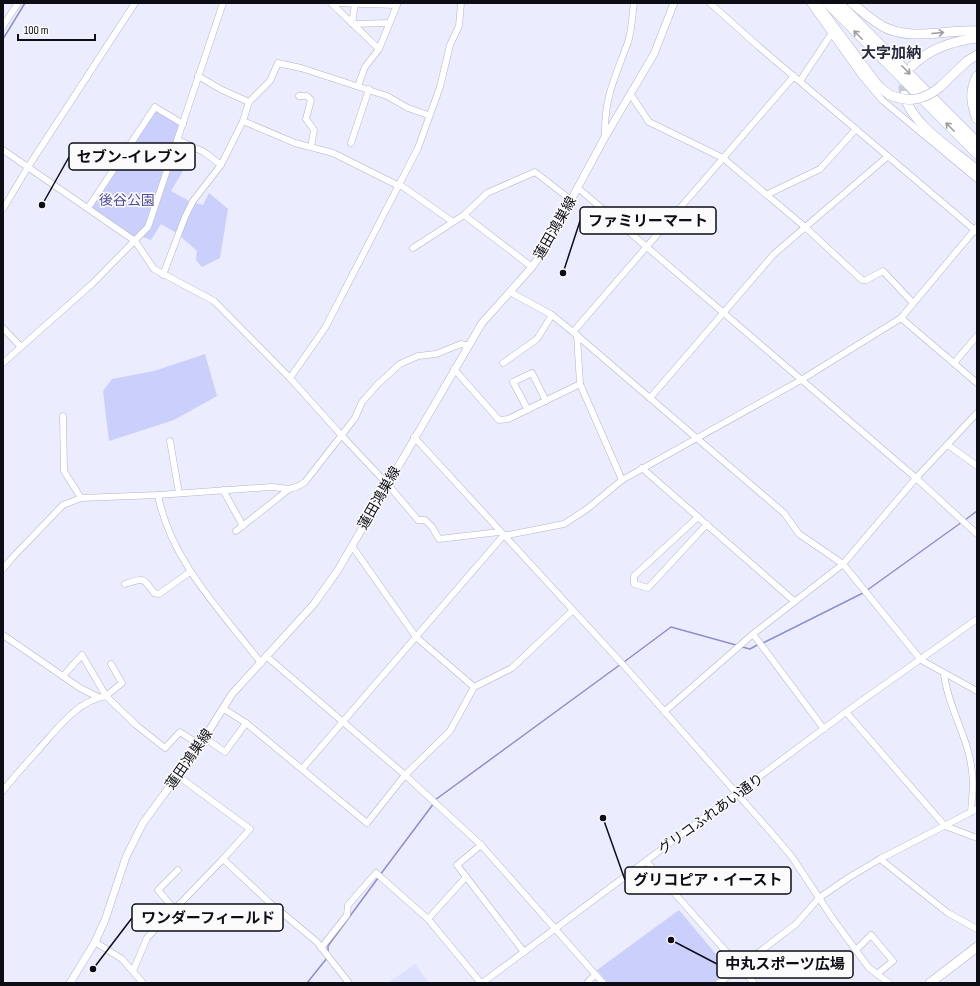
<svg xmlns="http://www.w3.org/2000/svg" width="980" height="986" viewBox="0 0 980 986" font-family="'Sofia Sans Condensed','Noto Sans JP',sans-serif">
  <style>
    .built { fill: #dee1fd }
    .green { fill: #cbcffc }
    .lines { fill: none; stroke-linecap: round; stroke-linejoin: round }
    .stream { stroke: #8c8fcd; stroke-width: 1.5 }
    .highway-tunnel { stroke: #cacbdb; stroke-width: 9; stroke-dasharray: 9 4.5; stroke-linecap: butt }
    .minor-casing { stroke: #b1b3ce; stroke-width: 7 }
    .major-casing { stroke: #b1b3ce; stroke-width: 8 }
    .highway-casing { stroke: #b1b3ce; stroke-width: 10 }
    .minor { stroke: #fff; stroke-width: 6 }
    .major { stroke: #fff; stroke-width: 7 }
    .highway { stroke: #fff; stroke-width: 9 }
    .highway-bridge-casing { stroke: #b1b3ce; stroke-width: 10; stroke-linecap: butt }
    .highway-bridge { stroke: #fff; stroke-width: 9 }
    .oneway { stroke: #9e9ea2 }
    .labels { text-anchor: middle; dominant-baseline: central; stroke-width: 3; stroke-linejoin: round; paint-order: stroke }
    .park-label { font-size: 14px; fill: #4e4c98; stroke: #fbfbfb }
    .street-label { font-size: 14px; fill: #0d0d16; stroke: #fbfbfb }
    .neighbourhood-label { font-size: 15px; font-weight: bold; fill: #28293e; stroke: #fbfbfb }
    .leader { fill: none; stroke: #0d0d16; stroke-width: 1.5 }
    .callout-dot { fill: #0d0d16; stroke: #fbfbfb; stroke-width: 1.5 }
    .callout { fill: #fbfbfb; stroke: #0d0d16; stroke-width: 1.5 }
    .callout-label { font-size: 15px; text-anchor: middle; font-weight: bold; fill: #0d0d16 }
  </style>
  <rect width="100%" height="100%" fill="#ebedfe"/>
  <!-- built -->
  <path class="built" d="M415 964 429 983H388Z"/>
  <!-- green -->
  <g class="green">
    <path d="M155 107 183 124 171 160 184 169 171 191 191 202 203 205 209 193 228 209 220 258 202 267 196 260 197 251 178 234 161 224 151 240 140 236 135 241 88 208Z"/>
    <path d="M205 354 217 396 174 420 109 441 103 391 112 379 154 371Z"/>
    <path d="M679 910 730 971 716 983H608L597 970Z"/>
  </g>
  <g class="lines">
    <!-- stream -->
    <g class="stream">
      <path d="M3 39 25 3"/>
      <path d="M965 520 977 511"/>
      <path d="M866 591 962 522"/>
      <path d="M763 643 863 593"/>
      <path d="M742 647 750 649 759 644"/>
      <path d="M624 662 671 627 736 645"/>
      <path d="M435 800 621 664"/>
      <path d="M380 875 434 803"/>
      <path d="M328 952V946L378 878"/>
      <path d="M307 983 327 958"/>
    </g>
    <!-- highway-tunnel -->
    <path class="highway-tunnel" d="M904 95 903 87 907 75"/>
    <defs>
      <g id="minor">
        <path d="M331 3 379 49 397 5 331 3"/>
        <path d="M355 3 352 24 389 23"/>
        <path d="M710 3 758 46 977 232"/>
        <path d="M810 3 861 75 882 100 977 179"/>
        <path d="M3 26 18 3"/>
        <path d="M198 76 222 90 249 102 243 121 221 165"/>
        <path d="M800 81 832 33"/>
        <path d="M358 86 365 67 379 49"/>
        <path d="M631 95 649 122 723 158 805 227 862 280H866L883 271 913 303"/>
        <path d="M299 96H307L311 100 306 119 314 130 311 147"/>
        <path d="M249 102 270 81 278 63 301 68 387 96 408 108 428 115"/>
        <path d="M243 121 295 143 333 153 399 186"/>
        <path d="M605 137C604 97 615 78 628 42 632 30 632 16 634 3"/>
        <path d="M351 143 369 89"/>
        <path d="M3 150 135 241 154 269 214 301 290 378 342 436 390 487 418 520H425L432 527 439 539 499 532"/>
        <path d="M399 184 453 222"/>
        <path d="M578 188 916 478 977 534"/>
        <path d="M766 195 820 169 856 129"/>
        <path d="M88 208 155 107 183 124"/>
        <path d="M3 209 28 167 135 3"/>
        <path d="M464 215 532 267"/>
        <path d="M413 248 464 215 487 193 535 172 571 200"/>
        <path d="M163 275 185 217 193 201 221 165 204 152 178 140"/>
        <path d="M510 292 552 315 573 332 784 513 799 534 843 564 921 660 977 691"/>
        <path d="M901 318 977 383"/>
        <path d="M3 328 20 346"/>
        <path d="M573 332 794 76"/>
        <path d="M577 335 580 384 622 480"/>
        <path d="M3 363 92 284 148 227 223 3"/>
        <path d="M503 363 537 339 552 315"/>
        <path d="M954 363 977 336"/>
        <path d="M454 369 499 420 508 419 580 384"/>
        <path d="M290 378 325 328 418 148 440 87 450 45 459 26 461 3"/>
        <path d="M650 398 774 254 887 157"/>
        <path d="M528 410 513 382 532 373 546 401"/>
        <path d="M63 416 64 471 81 498"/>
        <path d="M414 437 627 669 770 831 792 857 833 919 869 968 889 983"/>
        <path d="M170 441 179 493"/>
        <path d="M948 445 977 466"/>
        <path d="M642 468 794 601"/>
        <path d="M223 490 243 526"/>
        <path d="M158 495C170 560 222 612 261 663"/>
        <path d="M698 517 634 576V584L648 588 707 524"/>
        <path d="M236 531 288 490"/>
        <path d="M352 546 416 637 474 687"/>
        <path d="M3 569 12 558 63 505 81 498 158 495 271 487C286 488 291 492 305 482L355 418 362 402 378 384 400 364 418 356 436 354 461 344 469 346"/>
        <path d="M125 584C144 578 143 577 154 593L159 594 190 572"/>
        <path d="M753 634 824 729"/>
        <path d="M3 635 80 688 98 697"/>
        <path d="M266 656 405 775 481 845 603 983"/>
        <path d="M944 674C948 708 969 738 972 772 974 785 972 799 971 812"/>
        <path d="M63 676 82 655 106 696 122 683 111 664"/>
        <path d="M224 709 246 723 367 823 405 775 450 731 474 687 512 668 572 611"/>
        <path d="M664 712 753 634 843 564 916 478 977 413"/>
        <path d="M846 712 945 826 977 838"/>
        <path d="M205 738 225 752 246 723"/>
        <path d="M302 769 503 536 564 524 587 509 622 480 801 380 901 318 977 227"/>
        <path d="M178 776 250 829 223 859 269 902 317 942 349 983"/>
        <path d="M3 791C14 776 27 763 39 749 58 728 77 701 106 696L136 725 165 748 180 732 200 745"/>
        <path d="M481 845 457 865 524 952"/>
        <path d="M880 859 948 913 977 929"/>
        <path d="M646 861 754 983"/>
        <path d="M174 909 158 890 178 870"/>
        <path d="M428 919 466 877"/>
        <path d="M95 942 122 959 143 983"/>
        <path d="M321 948 347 915 348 905 376 873 428 919 481 983"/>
        <path d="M856 950 871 935 893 961 877 974"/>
        <path d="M133 971 147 938 223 859"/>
        <path d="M482 983 846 712 977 619"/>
        <path d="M587 983 595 975"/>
        <path d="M719 983 796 924 819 898 848 878 880 859 977 809"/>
      </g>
      <path id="major" d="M70 983 95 942 105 920 126 857 143 823 200 745 232 694 314 604 338 570 482 323 532 267 545 248 605 137 654 54 674 3"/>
      <g id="highway">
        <path d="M816 3 879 87 890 95"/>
        <path d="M827 3 977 154"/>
        <path d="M839 3 977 142"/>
        <path d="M852 3C861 11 871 19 882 26 911 42 945 29 977 31"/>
        <path d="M912 66C929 49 953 41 977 38"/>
        <path d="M977 76C969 91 971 104 977 119"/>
        <path d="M940 87 967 61 977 55"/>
        <path d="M904 95C913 126 952 149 977 170"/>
        <path d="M930 983 977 947"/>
      </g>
    </defs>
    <!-- minor casing -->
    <use href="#minor" class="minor-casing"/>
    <!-- major casing -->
    <use href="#major" class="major-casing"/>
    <!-- highway casing -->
    <use href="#highway" class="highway-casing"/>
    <!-- minor -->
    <use href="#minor" class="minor"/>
    <!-- major -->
    <use href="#major" class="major"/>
    <!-- highway -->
    <use href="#highway" class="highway"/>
    <defs>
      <path id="highway-bridge" d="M890 95C909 103 924 100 940 87"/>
    </defs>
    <!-- highway-bridge casing -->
    <use href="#highway-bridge" class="highway-bridge-casing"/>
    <!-- highway-bridge -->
    <use href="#highway-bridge" class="highway-bridge"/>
  </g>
  <!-- one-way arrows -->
  <defs><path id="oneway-shaft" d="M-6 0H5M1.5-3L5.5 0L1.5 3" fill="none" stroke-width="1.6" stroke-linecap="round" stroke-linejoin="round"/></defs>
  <g class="oneway">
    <use href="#oneway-shaft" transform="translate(938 33) rotate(-5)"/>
    <use href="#oneway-shaft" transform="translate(858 35) rotate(-135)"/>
    <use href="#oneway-shaft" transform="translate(906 70) rotate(45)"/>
    <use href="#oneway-shaft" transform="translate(950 127) rotate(-135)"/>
  </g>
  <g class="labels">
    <!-- park labels -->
    <g class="park-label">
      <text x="127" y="200">後谷公園</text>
    </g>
    <!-- street labels -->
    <g class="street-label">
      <text transform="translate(555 228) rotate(-60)">蓮田鴻巣線</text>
      <text transform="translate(379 498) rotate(-60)">蓮田鴻巣線</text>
      <text transform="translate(189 759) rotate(-55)">蓮田鴻巣線</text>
      <text transform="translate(711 814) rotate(-36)">グリコふれあい通り</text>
    </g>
    <!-- neighbourhood labels -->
    <g class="neighbourhood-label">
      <text x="891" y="53">大字加納</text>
    </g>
  </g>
  <!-- callouts -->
  <path class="leader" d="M42 205L69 157M563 273L580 221M603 818L625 880M93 969L132 918M671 940L717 964"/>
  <g class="callout-dot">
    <circle cx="42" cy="205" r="4"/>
    <circle cx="563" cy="273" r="4"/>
    <circle cx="603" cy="818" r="4"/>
    <circle cx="93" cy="969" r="4"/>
    <circle cx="671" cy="940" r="4"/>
  </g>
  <g class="callout">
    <rect x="69" y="143" width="126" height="27" rx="4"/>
    <rect x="580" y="207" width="136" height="27" rx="4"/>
    <rect x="625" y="867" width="166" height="27" rx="4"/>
    <rect x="132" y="904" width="151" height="27" rx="4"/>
    <rect x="717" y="951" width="136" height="27" rx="4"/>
  </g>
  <g class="callout-label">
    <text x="132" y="162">セブン-イレブン</text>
    <text x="648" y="226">ファミリーマート</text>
    <text x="708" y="885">グリコピア・イースト</text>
    <text x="208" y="923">ワンダーフィールド</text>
    <text x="785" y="969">中丸スポーツ広場</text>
  </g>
  <!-- border -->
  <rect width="980" height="986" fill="none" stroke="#0d0d16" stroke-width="8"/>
  <!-- scale -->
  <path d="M18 34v6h77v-6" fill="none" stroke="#0d0d16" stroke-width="2"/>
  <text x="24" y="34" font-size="12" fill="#0d0d16" stroke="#fbfbfb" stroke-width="3" paint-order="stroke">100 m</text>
</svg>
